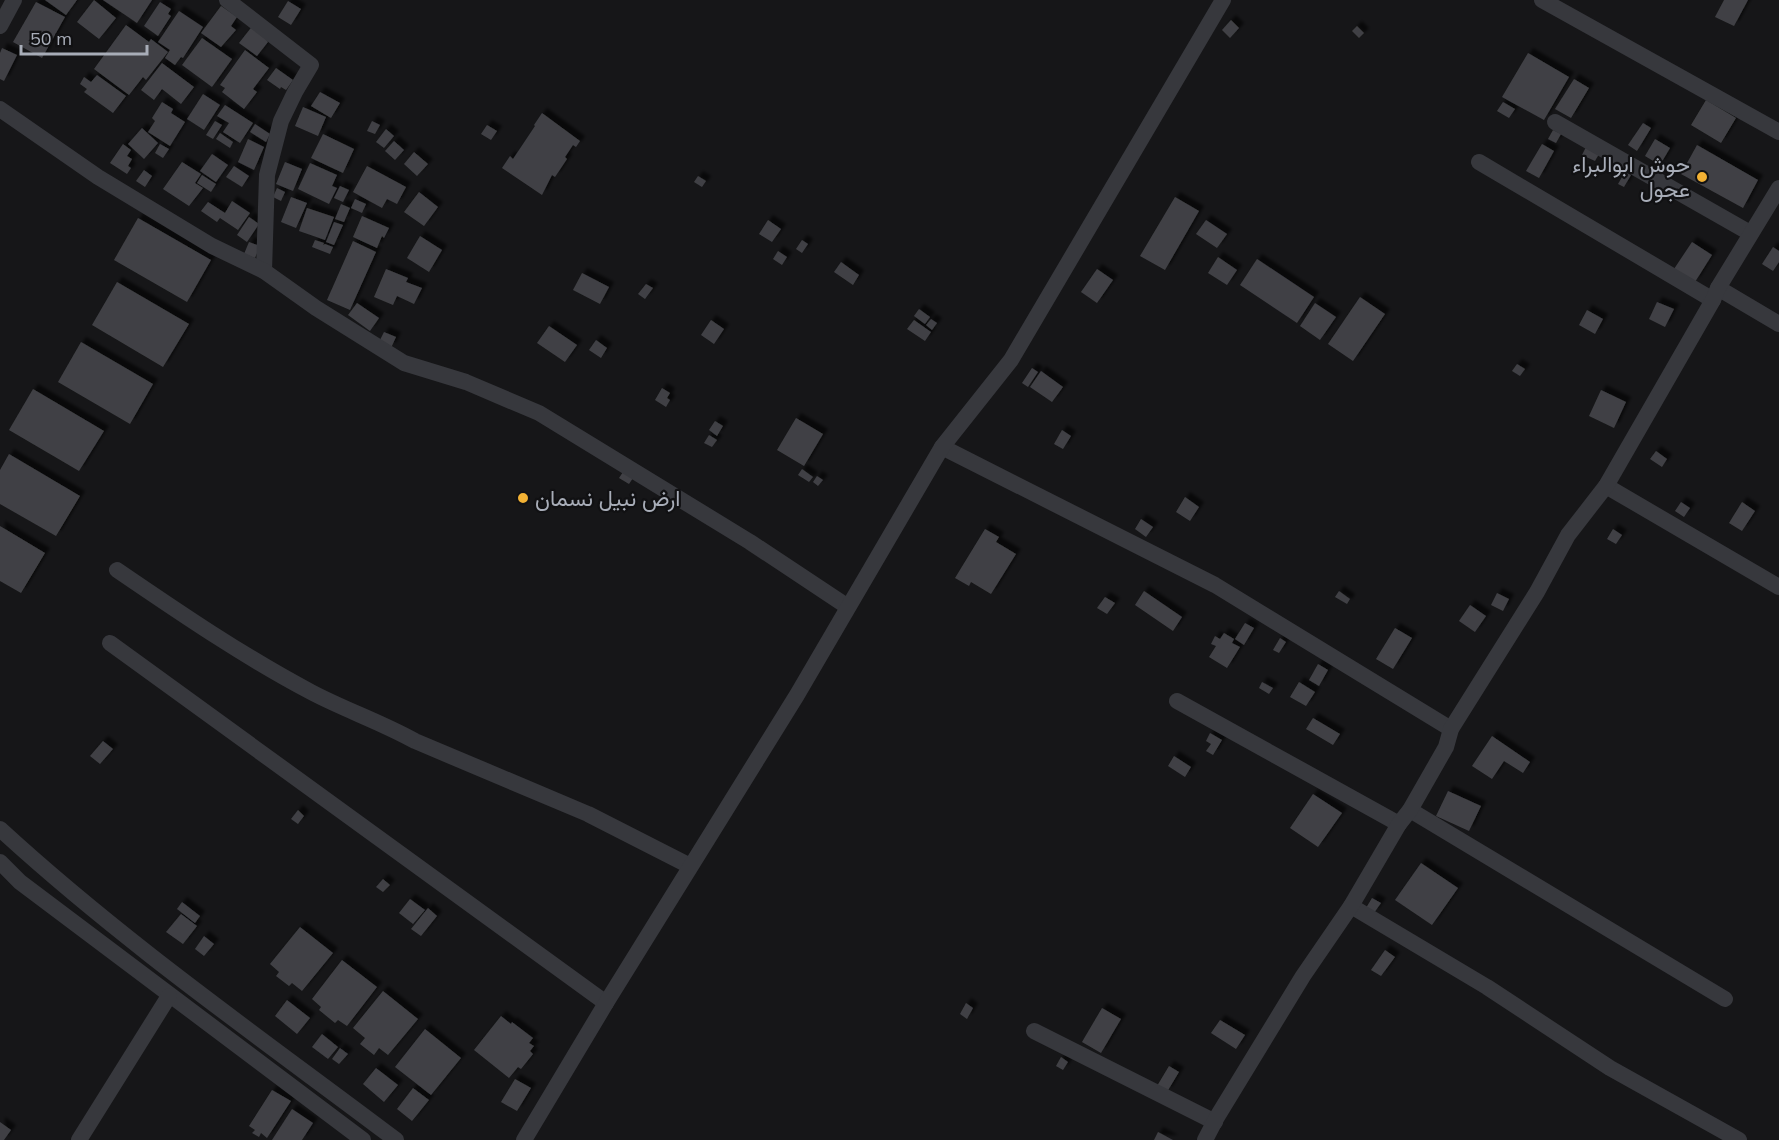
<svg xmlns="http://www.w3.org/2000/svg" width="1779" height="1140" viewBox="0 0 1779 1140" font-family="Mulish,Vazirmatn,sans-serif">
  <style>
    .building { fill: #404145; filter: url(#shadow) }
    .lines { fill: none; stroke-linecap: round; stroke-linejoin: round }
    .minor { stroke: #37383d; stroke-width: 16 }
    .poi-dot { fill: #f2b134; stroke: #111113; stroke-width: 2 }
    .labels { text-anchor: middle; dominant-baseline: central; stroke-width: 4.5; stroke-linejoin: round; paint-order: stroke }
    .poi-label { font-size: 22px; fill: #a8adb8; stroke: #111113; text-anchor: end }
  </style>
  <defs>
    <filter id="shadow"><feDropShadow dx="5" dy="-5" stdDeviation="1.5" flood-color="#0009"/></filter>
  </defs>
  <rect width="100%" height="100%" fill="#161618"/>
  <!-- building -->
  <g class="building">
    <path d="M45 0H77L66 15Z"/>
    <path d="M94 0 116 18 99 39 77 22Z"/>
    <path d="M103 0H152L137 23Z"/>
    <path d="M1724 0H1748L1734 26 1715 17Z"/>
    <path d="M288 1 301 9 291 25 278 17Z"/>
    <path d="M36 2 65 17 42 58 13 42Z"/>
    <path d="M160 2 171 9 168 14 171 16 158 36 144 26Z"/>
    <path d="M221 6 237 17 231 26 236 30 221 47 201 33Z"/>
    <path d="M179 11 203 27 183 58 181 57 175 65 165 58 170 50 158 42Z"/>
    <path d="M1231 20 1239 28 1230 38 1222 30Z"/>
    <path d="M254 24 268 42 257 56 239 43Z"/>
    <path d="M126 25 149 42 151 39 168 52 146 80 143 77 129 95 94 69Z"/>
    <path d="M1357 26 1364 33 1359 38 1352 31Z"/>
    <path d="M202 38 232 59 212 87 182 65Z"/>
    <path d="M2 48 17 55 4 81 0 79V53Z"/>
    <path d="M245 50 269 68 253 89 257 92 244 109 222 92 225 88 220 85Z"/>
    <path d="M1528 53 1569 77 1544 120 1502 97Z"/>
    <path d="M162 63 194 87 181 104 162 89 154 100 141 90Z"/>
    <path d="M276 68 293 80 286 90 281 87 280 89 267 80Z"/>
    <path d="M97 75 126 96 113 113 84 92 87 89 80 84 84 77 91 82Z"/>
    <path d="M1574 79 1589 88 1571 118 1555 109Z"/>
    <path d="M320 92 340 103 331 118 311 106Z"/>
    <path d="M203 94 220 105 204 130 187 119Z"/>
    <path d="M1706 100 1736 118 1721 143 1691 125Z"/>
    <path d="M162 102 173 109 171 113 185 122 170 146 148 132 155 121 152 118Z"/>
    <path d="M1503 102 1515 109 1509 118 1497 111Z"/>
    <path d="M225 105 253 123 240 143 223 132 229 123 217 116Z"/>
    <path d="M303 107 326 117 318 136 295 126Z"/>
    <path d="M542 113 580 141 576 147 573 145 565 157 567 159 555 177 552 175 542 195 502 168 510 156 513 159 535 126 534 125Z"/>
    <path d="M215 121 222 125 213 139 206 135Z"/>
    <path d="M372 121 380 125 375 134 367 131Z"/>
    <path d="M1643 123 1651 128 1637 151 1628 145Z"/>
    <path d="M255 124 270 134 266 142 250 132Z"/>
    <path d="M487 125 497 131 491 140 481 134Z"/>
    <path d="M142 128 158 143 144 159 128 144Z"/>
    <path d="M386 129 394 136 384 148 376 142Z"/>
    <path d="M1553 130 1561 134 1556 143 1548 139Z"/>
    <path d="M220 133 233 142 230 148 216 139Z"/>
    <path d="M323 134 354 149 343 173 311 158Z"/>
    <path d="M248 139 264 147 254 170 238 162Z"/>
    <path d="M1655 139 1670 148 1660 165 1645 156Z"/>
    <path d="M394 141 404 150 395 160 385 151Z"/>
    <path d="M123 144 131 150 127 156 132 159 128 166 131 168 127 174 110 163Z"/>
    <path d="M160 144 169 149 163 158 155 153Z"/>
    <path d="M1542 144 1554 151 1539 178 1526 171Z"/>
    <path d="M1697 145 1758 180 1743 208 1681 174Z"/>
    <path d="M1586 147 1599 154 1595 161 1582 155Z"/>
    <path d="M414 152 428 164 417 176 404 164Z"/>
    <path d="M212 154 228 165 216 182 200 171Z"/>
    <path d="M182 162 201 174 195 183 203 188 189 206 163 189Z"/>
    <path d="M285 162 302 169 293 191 276 184Z"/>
    <path d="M310 163 337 175 332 186 337 188 329 204 298 189Z"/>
    <path d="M234 166 249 176 242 187 226 177Z"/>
    <path d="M367 166 406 187 397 204 387 199 382 208 353 192Z"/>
    <path d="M144 170 152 176 145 187 136 181Z"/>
    <path d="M1625 172 1631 175 1624 187 1618 184Z"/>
    <path d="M202 175 216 184 211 192 197 183Z"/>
    <path d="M698 176 706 181 702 187 694 182Z"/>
    <path d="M340 186 349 190 343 202 334 198Z"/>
    <path d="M277 188 285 192 281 201 273 197Z"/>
    <path d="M419 192 438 207 424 226 404 212Z"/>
    <path d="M291 197 307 203 296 228 281 222Z"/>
    <path d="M1175 197 1199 211 1165 270 1140 256Z"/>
    <path d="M355 199 366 204 362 213 351 208Z"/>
    <path d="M232 201 250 213 238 230 220 218 217 222 201 211 208 202 225 213Z"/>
    <path d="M341 204 350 208 344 222 335 219Z"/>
    <path d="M307 208 334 217 325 240 299 231Z"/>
    <path d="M362 216 389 228 384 238 382 236 377 248 353 237Z"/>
    <path d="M249 217 259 224 247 242 237 235Z"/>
    <path d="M138 218 211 260 187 302 114 260Z"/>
    <path d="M768 220 781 229 772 242 759 234Z"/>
    <path d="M1206 220 1227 234 1217 248 1196 234Z"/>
    <path d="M334 222 343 225 334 245 326 242Z"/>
    <path d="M420 236 442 250 429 272 407 258Z"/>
    <path d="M315 240 324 243 323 245 325 244 333 247 330 254 312 247Z"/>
    <path d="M802 240 808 244 802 253 796 249Z"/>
    <path d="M353 241 376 252 350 310 327 300Z"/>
    <path d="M249 242 260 246 255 258 244 254Z"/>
    <path d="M1692 242 1712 255 1695 282 1674 269Z"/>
    <path d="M1773 247 1779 251V262L1773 271 1762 264Z"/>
    <path d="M778 251 787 257 782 265 773 259Z"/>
    <path d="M1218 257 1237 270 1227 285 1208 273Z"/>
    <path d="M1257 259 1314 297 1297 323 1240 285Z"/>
    <path d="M841 262 859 275 853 285 834 272Z"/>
    <path d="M386 269 408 278 406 282 422 288 414 304 397 296 393 305 374 297Z"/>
    <path d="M1097 269 1113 280 1097 303 1081 292Z"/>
    <path d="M582 273 609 287 600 304 573 290Z"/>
    <path d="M117 282 189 324 163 367 92 325Z"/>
    <path d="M646 284 653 288 645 299 638 294Z"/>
    <path d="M1360 297 1385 314 1353 361 1328 344Z"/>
    <path d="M1657 302 1674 309 1665 327 1649 319Z"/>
    <path d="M357 303 379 318 370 331 348 315Z"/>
    <path d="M1315 303 1336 317 1320 340 1300 326Z"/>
    <path d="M919 309 930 317 925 324 914 316Z"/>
    <path d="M1587 310 1603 319 1595 334 1579 325Z"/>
    <path d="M931 319 937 323 932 330 926 325Z"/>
    <path d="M711 320 724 329 714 344 701 335Z"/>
    <path d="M914 320 931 332 925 341 907 329Z"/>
    <path d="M549 326 577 345 565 362 537 343Z"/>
    <path d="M384 332 396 337 391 348 379 342Z"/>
    <path d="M596 340 607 348 601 358 589 350Z"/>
    <path d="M81 342 153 384 130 424 58 382Z"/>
    <path d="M1517 364 1525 369 1520 376 1512 371Z"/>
    <path d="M1032 368 1038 372 1028 387 1022 383Z"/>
    <path d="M1041 371 1063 387 1052 402 1030 387Z"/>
    <path d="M662 388 670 393 667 398 670 400 666 407 655 400Z"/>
    <path d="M33 389 104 431 79 471 9 430Z"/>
    <path d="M1601 390 1626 402 1614 428 1589 416Z"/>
    <path d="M796 418 823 434 804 466 777 450Z"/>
    <path d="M715 421 723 426 717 436 709 430Z"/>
    <path d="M1062 430 1071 436 1063 449 1054 444Z"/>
    <path d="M709 435 717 440 712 447 704 443Z"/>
    <path d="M1656 451 1667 459 1662 467 1650 459Z"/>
    <path d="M9 454 80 496 56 536 0 504V470Z"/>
    <path d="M802 469 813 477 809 482 798 475Z"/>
    <path d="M623 472 633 478 629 484 619 478Z"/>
    <path d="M817 476 823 480 818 486 813 482Z"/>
    <path d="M1185 497 1199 507 1190 521 1176 512Z"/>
    <path d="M1681 502 1690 508 1684 517 1675 511Z"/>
    <path d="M1742 502 1755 511 1742 531 1729 523Z"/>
    <path d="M1141 519 1153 527 1146 537 1135 529Z"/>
    <path d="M0 526 45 553 21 593 0 581Z"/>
    <path d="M985 529 999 537 996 542 1016 554 991 594 971 582 969 586 955 578Z"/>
    <path d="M1613 529 1622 535 1616 544 1607 539Z"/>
    <path d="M1144 591 1182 617 1173 631 1135 605Z"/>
    <path d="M1339 591 1350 599 1347 604 1335 597Z"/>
    <path d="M1497 593 1509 599 1503 611 1491 605Z"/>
    <path d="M1105 597 1115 603 1107 614 1097 608Z"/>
    <path d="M1470 605 1486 616 1475 632 1459 621Z"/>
    <path d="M1245 623 1254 628 1244 645 1235 639Z"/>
    <path d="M1395 628 1412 638 1393 669 1376 659Z"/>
    <path d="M1224 633 1234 639 1232 643 1240 647 1227 668 1209 657 1216 646 1211 644 1215 636 1220 639Z"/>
    <path d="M1280 638 1286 642 1279 653 1273 650Z"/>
    <path d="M1318 664 1328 670 1319 686 1309 680Z"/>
    <path d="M1262 682 1273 688 1269 694 1259 688Z"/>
    <path d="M1299 682 1315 692 1306 706 1290 697Z"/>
    <path d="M1313 718 1340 734 1333 745 1306 729Z"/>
    <path d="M1210 733 1222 740 1213 755 1206 751 1211 744 1206 741Z"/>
    <path d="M1492 736 1530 762 1523 773 1504 761 1492 779 1472 766Z"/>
    <path d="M103 741 113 749 100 764 90 756Z"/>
    <path d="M1174 756 1191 767 1185 777 1168 766Z"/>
    <path d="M1448 791 1481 806 1469 831 1436 816Z"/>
    <path d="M1313 794 1342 813 1318 847 1290 828Z"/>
    <path d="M298 810 304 816 298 824 291 819Z"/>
    <path d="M1421 863 1458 888 1432 925 1395 900Z"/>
    <path d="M383 879 390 885 383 892 376 887Z"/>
    <path d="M1372 898 1381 903 1374 913 1366 908Z"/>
    <path d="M410 899 425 910 413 924 399 913Z"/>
    <path d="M182 902 200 916 195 923 177 909Z"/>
    <path d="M428 908 437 916 421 936 411 929Z"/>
    <path d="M181 914 197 926 183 944 166 932Z"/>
    <path d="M300 927 333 953 302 991 292 983 289 986 276 976 279 972 270 964Z"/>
    <path d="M204 936 214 944 204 956 195 949Z"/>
    <path d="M1385 950 1395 957 1381 976 1371 970Z"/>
    <path d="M342 960 377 987 347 1026 338 1020 335 1023 319 1010 321 1007 312 999Z"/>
    <path d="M383 991 418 1019 388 1055 379 1048 374 1055 360 1044 365 1038 353 1028Z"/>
    <path d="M287 1000 310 1018 297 1034 275 1016Z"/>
    <path d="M966 1003 973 1008 967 1019 960 1014Z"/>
    <path d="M1102 1008 1121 1019 1101 1053 1082 1042Z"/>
    <path d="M501 1016 511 1024 512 1022 533 1038 529 1043 534 1046 530 1051 533 1054 521 1069 518 1067 509 1078 474 1050Z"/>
    <path d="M1220 1020 1245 1035 1236 1049 1211 1033Z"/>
    <path d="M425 1029 461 1058 431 1095 395 1067Z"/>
    <path d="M322 1034 338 1047 328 1059 312 1047Z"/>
    <path d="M340 1048 348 1054 339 1064 332 1059Z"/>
    <path d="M1061 1057 1068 1062 1063 1070 1056 1066Z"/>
    <path d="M1169 1066 1179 1072 1167 1092 1157 1086Z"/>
    <path d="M376 1068 398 1085 384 1102 363 1084Z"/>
    <path d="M515 1079 531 1088 517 1111 501 1102Z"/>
    <path d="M413 1088 429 1100 412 1121 397 1109Z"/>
    <path d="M272 1090 291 1101 267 1138 261 1133 259 1137 252 1133 255 1130 249 1126Z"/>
    <path d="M292 1109 313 1123 302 1140H272Z"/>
    <path d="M0 1122 11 1130 4 1140H0Z"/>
    <path d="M1158 1132 1173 1140H1154Z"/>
  </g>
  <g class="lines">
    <!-- minor -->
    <g class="minor">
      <path d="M227 0 311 65 295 92 281 121 267 175 264 271"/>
      <path d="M1542 0 1779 132"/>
      <path d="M0 26 14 0"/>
      <path d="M0 109 98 177 212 246 264 271 316 308 404 363 466 382 539 413 750 542 848 607"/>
      <path d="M1555 122 1750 233"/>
      <path d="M1479 162 1713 300"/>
      <path d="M1718 288 1779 324"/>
      <path d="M942 447 1215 585 1451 729"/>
      <path d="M1606 486 1779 587"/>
      <path d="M117 570C180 613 243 656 311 692 345 710 381 722 415 741L588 814 690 866"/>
      <path d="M110 643 606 1003"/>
      <path d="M1177 701 1399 824"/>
      <path d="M1410 810 1725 999"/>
      <path d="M0 829C123 942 262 1039 396 1140"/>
      <path d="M0 862 20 882 363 1140"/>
      <path d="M1351 906 1487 987 1610 1068 1739 1140"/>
      <path d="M1034 1031 1215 1122"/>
      <path d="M79 1140 169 996"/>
      <path d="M524 1140 606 1003 797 695 942 447 1011 360 1223 0"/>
      <path d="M1205 1140 1217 1117 1303 976 1351 906 1399 824 1410 810 1446 747 1451 729 1537 592 1568 535 1606 486 1713 300 1718 288 1779 188"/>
    </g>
  </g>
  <!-- markers -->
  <g class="poi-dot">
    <circle cx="1702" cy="177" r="6"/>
    <circle cx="523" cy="498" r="6"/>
  </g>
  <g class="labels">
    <!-- poi labels -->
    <g class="poi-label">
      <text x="1690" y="164">حوش ابوالبراء<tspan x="1690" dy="25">عجول</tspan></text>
      <text x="535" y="498" text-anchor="start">ارض نبيل نسمان</text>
    </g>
  </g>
  <!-- scale -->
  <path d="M21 45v9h126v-9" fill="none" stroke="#a8adb8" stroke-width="3"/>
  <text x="30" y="45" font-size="18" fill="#a8adb8" stroke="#111113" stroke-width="4.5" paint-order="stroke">50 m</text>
</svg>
